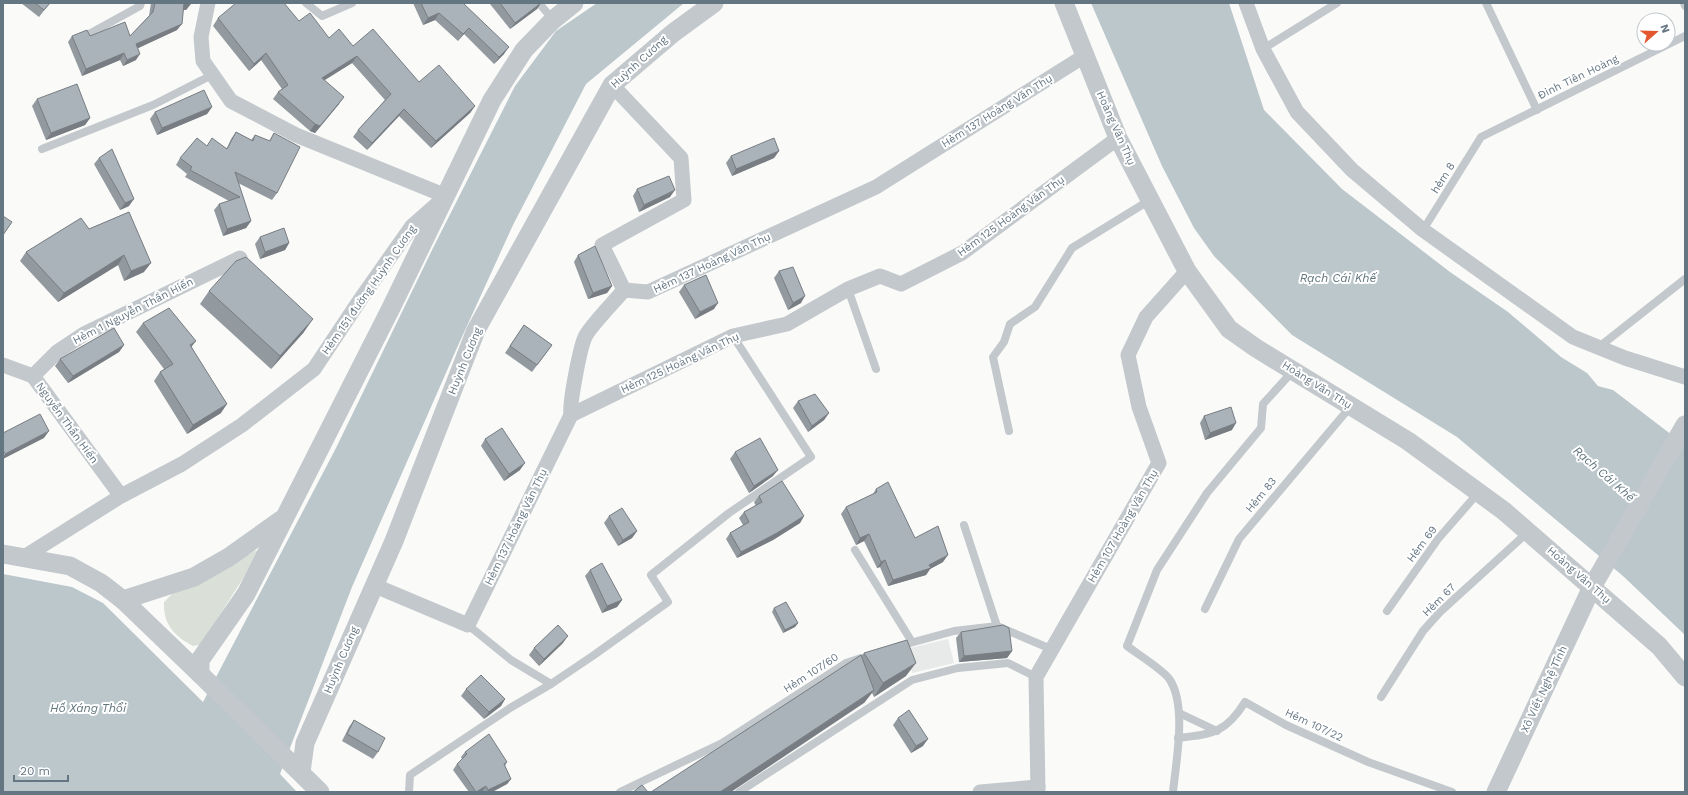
<svg xmlns="http://www.w3.org/2000/svg" width="1688" height="795" viewBox="0 0 1688 795" font-family="'Work Sans',sans-serif">
  <style>
    .built { fill: #e8e9e9 }
    .green { fill: #dadfd7 }
    .water { fill: #bbc7cb }
    .lines { fill: none; stroke-linecap: round; stroke-linejoin: round }
    .service { stroke: #c3c8cc; stroke-width: 8 }
    .minor { stroke: #c3c8cc; stroke-width: 15 }
    .tertiary { stroke: #c3c8cc; stroke-width: 19 }
    .wall { fill: #929a9f }
    .shaded-wall { fill: #777d82 }
    .building { fill: #aab3b9; stroke: #777d82 }
    .labels { text-anchor: middle; dominant-baseline: central; stroke-width: 4; stroke-linejoin: round; paint-order: stroke }
    .street-label { font-size: 11px; fill: #657683; stroke: #fff }
    .water-label { font-size: 12px; font-style: italic; fill: #60757c; stroke: #fff }
  </style>
  <rect width="100%" height="100%" fill="#fafaf8"/>
  <!-- built -->
  <path class="built" d="M948 639 954 663 912 673 906 649Z"/>
  <!-- green -->
  <path class="green" d="M263 547 205 638 199 645 193 646C174 636 163 624 164 602L172 594Z"/>
  <!-- water -->
  <g class="water">
    <path d="M597 3H684L586 84 513 225 456 350 352 587 280 774 297 792H3V574L72 587 103 603 203 702 336 448 433 248 515 86 556 31Z"/>
    <path d="M1091 3H1229L1264 110 1342 189 1450 272 1508 312 1561 357 1587 373 1598 386 1613 390 1685 445V635L1623 576 1457 437 1292 335 1214 256 1194 228 1162 166Z"/>
  </g>
  <g class="lines">
    <!-- service -->
    <g class="service">
      <path d="M306 3 322 16 352 3"/>
      <path d="M539 3 553 20"/>
      <path d="M1486 3 1537 110"/>
      <path d="M1684 3 1685 6"/>
      <path d="M89 34 140 6 141 3"/>
      <path d="M1263 49 1337 3"/>
      <path d="M42 149 153 105 212 75"/>
      <path d="M1423 230 1481 137 1685 36"/>
      <path d="M848 289 876 369"/>
      <path d="M1599 347 1685 279"/>
      <path d="M1009 431 993 357 1004 342 1010 324 1035 307 1072 248 1150 200"/>
      <path d="M964 525 997 626"/>
      <path d="M855 550 912 642"/>
      <path d="M1205 609 1239 539 1351 406"/>
      <path d="M1387 611 1438 539 1478 493"/>
      <path d="M468 625 511 660 551 684"/>
      <path d="M899 646 954 631 997 626 1051 649"/>
      <path d="M1381 697 1423 631 1440 612 1528 532"/>
      <path d="M1179 713 1217 731"/>
      <path d="M1178 738C1212 734 1226 733 1245 702L1286 725 1368 762 1452 792"/>
      <path d="M409 792 410 775 510 708 551 684 594 655 668 602 651 575 729 513 811 457 733 336"/>
      <path d="M620 792 722 743 846 663 861 658"/>
      <path d="M739 792 912 680 958 668 1008 663 1036 677"/>
      <path d="M1173 792C1176 761 1187 707 1170 680 1165 671 1136 653 1127 646L1157 570 1207 493 1261 428 1263 404 1293 371"/>
    </g>
    <!-- minor -->
    <g class="minor">
      <path d="M1246 3 1263 49 1297 112 1352 170 1423 230 1573 337 1625 358 1685 377"/>
      <path d="M612 85 681 158 684 200 602 245 624 290"/>
      <path d="M3 365 33 376 121 496"/>
      <path d="M33 376 57 352 84 334 240 258"/>
      <path d="M571 415 733 336 787 324 848 289 880 276 901 284 962 253 1118 138"/>
      <path d="M24 557 121 496 182 464 242 425 314 369 362 297 412 226 446 196 296 135 231 101 203 61 201 37 208 3"/>
      <path d="M373 585 468 625 571 415C569 404 580 348 585 337 590 326 615 301 624 290L648 292 876 187 1086 55"/>
      <path d="M980 792 1038 787"/>
      <path d="M1038 792 1036 677 1159 463 1139 407 1128 355 1146 317 1187 271"/>
    </g>
    <!-- tertiary -->
    <g class="tertiary">
      <path d="M1064 3 1118 138 1187 271 1229 329 1256 348 1408 441 1504 511 1659 646 1685 677"/>
      <path d="M3 554 70 566 101 583 123 600 200 674 320 792"/>
      <path d="M123 600 194 577 229 557 281 520"/>
      <path d="M200 674V660L246 594 391 308 492 100 524 50 553 20 574 3"/>
      <path d="M301 772 305 743 394 541 476 330 612 85 673 33 714 3"/>
      <path d="M1496 792 1592 587 1685 425"/>
    </g>
  </g>
  <!-- wall -->
  <g class="wall">
    <path d="M21 3H50L39 17Z"/>
    <path d="M151 3H191L186 10H183L177 30 138 48 136 60 123 66 120 60 82 76 68 42 72 36H130L149 16Z"/>
    <path d="M413 3H463L504 54 494 64 464 34 458 41 435 20 423 25Z"/>
    <path d="M491 3H541L537 9 510 29 490 4Z"/>
    <path d="M218 18 299 21 329 38 353 46 419 82 475 106 470 113 431 148 399 116 367 150 353 137 358 130 385 100 352 63 324 80 339 104 315 133 310 131 273 99 278 92 282 89 261 60 249 71 213 26Z"/>
    <path d="M37 99 90 118 85 125 46 140 32 106Z"/>
    <path d="M212 107 207 114 157 135 150 119 155 112Z"/>
    <path d="M236 132 251 140 255 135 269 141 274 133 277 193 272 200 238 183 251 221 246 228 223 236 214 210 219 204 229 201 185 177 187 174 176 165 180 158 207 146 227 148 231 139Z"/>
    <path d="M779 151 774 158 732 176 726 163 731 156Z"/>
    <path d="M99 158 129 206 120 210 94 164Z"/>
    <path d="M637 189 670 197 639 212 633 196Z"/>
    <path d="M129 212 144 272 124 281 118 265 58 302 20 261 26 252 89 229Z"/>
    <path d="M260 237 289 243 285 250 260 259 255 244Z"/>
    <path d="M578 255 612 286 607 293 588 299 574 262Z"/>
    <path d="M779 271 801 303 788 310 774 278Z"/>
    <path d="M684 285 714 309 695 319 679 292Z"/>
    <path d="M209 291 304 332 271 369 200 304Z"/>
    <path d="M143 323 192 347 221 413 187 434 154 381 160 372 164 369 136 332Z"/>
    <path d="M524 325 552 345 532 372 505 353Z"/>
    <path d="M124 345 119 352 68 383 55 366 60 359Z"/>
    <path d="M798 401 829 413 824 420 808 432 793 408Z"/>
    <path d="M1204 416 1232 430 1205 440 1200 423Z"/>
    <path d="M485 439 520 470 504 481 481 446Z"/>
    <path d="M735 452 773 476 749 493 730 459Z"/>
    <path d="M876 489 915 538 943 562 930 569 926 575 888 586 880 567 877 568 864 541 856 545 841 514 846 507 873 494Z"/>
    <path d="M759 496 804 516 800 523 773 540 737 558 726 539 730 533 743 525 739 518 744 512 756 506 754 502Z"/>
    <path d="M609 516 637 531 632 538 618 546 604 523Z"/>
    <path d="M590 570 622 600 617 607 602 613 585 576Z"/>
    <path d="M774 608 798 623 795 627 783 633 772 612Z"/>
    <path d="M961 632 1012 651 1007 658 959 662 956 638Z"/>
    <path d="M563 643 539 666 529 655 534 648Z"/>
    <path d="M864 653 906 676 874 697 872 693 864 703 861 656Z"/>
    <path d="M466 689 505 699 501 706 484 719 461 696Z"/>
    <path d="M898 718 923 746 911 753 893 725Z"/>
    <path d="M354 720 378 752 373 759 342 741 349 727Z"/>
    <path d="M465 752 507 762 505 766 511 779 507 784 492 792H469L453 770 457 764 462 759 461 757Z"/>
  </g>
  <!-- shaded-wall -->
  <g class="shaded-wall">
    <path d="M184 3 191 4 186 10 180 9Z"/>
    <path d="M541 3 537 9 510 29 515 23Z"/>
    <path d="M439 13 435 20 423 25 428 18Z"/>
    <path d="M182 24 177 30 132 51 136 44Z"/>
    <path d="M469 28 464 34 458 41 463 34Z"/>
    <path d="M509 47 504 54 494 64 499 57Z"/>
    <path d="M124 53 120 60 82 76 86 69Z"/>
    <path d="M266 53 261 60 249 71 254 64Z"/>
    <path d="M140 54 136 60 123 66 127 60Z"/>
    <path d="M357 56 352 63 317 85 322 78Z"/>
    <path d="M344 97 339 104 315 133 310 131 315 124Z"/>
    <path d="M475 106 470 113 431 148 436 141Z"/>
    <path d="M212 107 207 114 157 135 162 128Z"/>
    <path d="M404 109 399 116 367 150 372 143Z"/>
    <path d="M90 118 85 125 46 140 51 133Z"/>
    <path d="M779 151 774 158 732 176 736 169Z"/>
    <path d="M675 190 670 197 639 212 644 205Z"/>
    <path d="M134 199 129 206 120 210 125 203Z"/>
    <path d="M251 221 246 228 223 236 227 229Z"/>
    <path d="M289 243 285 250 260 259 265 252Z"/>
    <path d="M124 255 118 265 58 302 64 293Z"/>
    <path d="M151 263 144 272 124 281 131 271Z"/>
    <path d="M612 286 607 293 588 299 593 293Z"/>
    <path d="M805 296 801 303 788 310 793 303Z"/>
    <path d="M718 303 714 309 695 319 700 312Z"/>
    <path d="M313 319 304 332 271 369 280 356Z"/>
    <path d="M196 341 189 350 190 345Z"/>
    <path d="M124 345 119 352 68 383 73 376Z"/>
    <path d="M227 404 221 413 187 434 193 425Z"/>
    <path d="M829 413 824 420 808 432 812 426Z"/>
    <path d="M1236 423 1232 430 1205 440 1210 433Z"/>
    <path d="M49 431 44 438 3 459V456L5 454Z"/>
    <path d="M525 463 520 470 504 481 509 474Z"/>
    <path d="M778 470 773 476 749 493 754 486Z"/>
    <path d="M804 516 800 523 773 540 737 558 741 552Z"/>
    <path d="M637 531 632 538 618 546 623 540Z"/>
    <path d="M869 534 864 541 856 545 860 538Z"/>
    <path d="M948 555 943 562 930 569 926 575 888 586 893 580 929 565Z"/>
    <path d="M885 560 880 567 877 568 881 562Z"/>
    <path d="M622 600 617 607 602 613 607 606Z"/>
    <path d="M798 623 795 627 783 633 785 630Z"/>
    <path d="M568 636 563 643 539 666 544 659Z"/>
    <path d="M1012 651 1007 658 959 662 964 656Z"/>
    <path d="M916 663 906 676 874 697 883 683Z"/>
    <path d="M874 690 864 703 731 792H720Z"/>
    <path d="M505 699 501 706 484 719 489 712Z"/>
    <path d="M928 739 923 746 911 753 916 746Z"/>
    <path d="M511 779 507 784 492 792H487L488 790Z"/>
    <path d="M486 786 482 792H477Z"/>
  </g>
  <!-- building -->
  <g class="building">
    <path d="M35 3H50L44 10Z"/>
    <path d="M155 3H184L182 24 136 44 140 54 127 60 124 53 86 69 72 36 87 30 90 36 125 22 130 36 153 12Z"/>
    <path d="M236 3H284L299 21 310 13 329 38 339 29 353 46 373 29 419 82 439 65 475 106 436 141 404 109 372 143 358 130 391 94 357 56 322 78 344 97 320 126 315 124 278 92 288 85 266 53 254 64 218 18Z"/>
    <path d="M421 3H463L509 47 499 57 469 28 463 34 439 13 428 18Z"/>
    <path d="M500 3H541L515 23Z"/>
    <path d="M77 84 90 118 51 133 37 99Z"/>
    <path d="M204 90 212 107 162 128 155 112Z"/>
    <path d="M236 132 253 141 255 135 270 141 274 133 300 147 277 193 235 172 251 221 227 229 219 204 240 197 190 170 192 167 180 158 197 138 207 146 212 138 227 149Z"/>
    <path d="M774 138 779 151 736 169 731 156Z"/>
    <path d="M112 149 134 199 125 203 99 158Z"/>
    <path d="M669 176 675 190 644 205 637 189Z"/>
    <path d="M129 212 151 263 131 271 124 255 64 293 26 252 81 218 89 229Z"/>
    <path d="M3 216 12 222 3 235Z"/>
    <path d="M284 228 289 243 265 252 260 237Z"/>
    <path d="M595 246 612 286 593 293 578 255Z"/>
    <path d="M246 257 313 319 280 356 209 291 236 261Z"/>
    <path d="M793 267 805 296 793 303 779 271Z"/>
    <path d="M706 275 718 303 700 312 684 285Z"/>
    <path d="M169 308 196 341 190 345 227 404 193 425 160 372 173 364 143 323Z"/>
    <path d="M524 325 552 345 537 365 510 346Z"/>
    <path d="M114 328 124 345 73 376 60 359Z"/>
    <path d="M815 394 829 413 812 426 798 401Z"/>
    <path d="M1231 407 1236 423 1210 433 1204 416Z"/>
    <path d="M40 414 49 431 5 454 3 450V433Z"/>
    <path d="M502 428 525 463 509 474 485 439Z"/>
    <path d="M760 438 778 470 754 486 735 452Z"/>
    <path d="M782 481 804 516 777 533 741 552 730 533 749 522 744 512 762 502 759 496Z"/>
    <path d="M888 482 915 538 938 526 948 555 929 565 931 568 893 580 885 560 881 562 869 534 860 538 846 507 877 492 876 489Z"/>
    <path d="M622 508 637 531 623 540 609 516Z"/>
    <path d="M602 563 622 600 607 606 590 570Z"/>
    <path d="M786 602 798 623 785 630 774 608Z"/>
    <path d="M558 625 568 636 544 659 534 648Z"/>
    <path d="M1003 625 1009 628 1012 651 964 656 961 632Z"/>
    <path d="M907 640 916 663 883 683 864 653Z"/>
    <path d="M861 655 874 690 720 792H651Z"/>
    <path d="M481 675 505 699 489 712 466 689Z"/>
    <path d="M909 710 928 739 916 746 898 718Z"/>
    <path d="M354 720 385 738 378 752 347 734Z"/>
    <path d="M489 734 507 762 504 764 511 779 488 790 486 786 476 792 457 764 467 754 465 752Z"/>
    <path d="M642 785 648 792H633Z"/>
  </g>
  <g class="labels">
    <!-- street labels -->
    <g class="street-label">
      <text transform="translate(639 62) rotate(-42)">Huỳnh Cương</text>
      <text transform="translate(1578 77) rotate(-26)">Đinh Tiên Hoàng</text>
      <text transform="translate(997 111) rotate(-32)">Hẻm 137 Hoàng Văn Thụ</text>
      <text transform="translate(1116 128) rotate(66)">Hoàng Văn Thụ</text>
      <text transform="translate(1443 178) rotate(-58)">hẻm 8</text>
      <text transform="translate(1011 216) rotate(-36)">Hẻm 125 Hoàng Văn Thụ</text>
      <text transform="translate(712 263) rotate(-25)">Hẻm 137 Hoàng Văn Thụ</text>
      <text transform="translate(369 290) rotate(-55)">Hẻm 151 đường Huỳnh Cương</text>
      <text transform="translate(133 311) rotate(-27)">Hẻm 1 Nguyễn Thần Hiến</text>
      <text transform="translate(465 361) rotate(-68)">Huỳnh Cương</text>
      <text transform="translate(680 363) rotate(-25)">Hẻm 125 Hoàng Văn Thụ</text>
      <text transform="translate(1317 385) rotate(32)">Hoàng Văn Thụ</text>
      <text transform="translate(67 423) rotate(54)">Nguyễn Thần Hiến</text>
      <text transform="translate(1261 495) rotate(-51)">Hẻm 83</text>
      <text transform="translate(1123 526) rotate(-60)">Hẻm 107 Hoàng Văn Thụ</text>
      <text transform="translate(516 527) rotate(-64)">Hẻm 137 Hoàng Văn Thụ</text>
      <text transform="translate(1422 544) rotate(-53)">Hẻm 69</text>
      <text transform="translate(1579 575) rotate(41)">Hoàng Văn Thụ</text>
      <text transform="translate(1439 600) rotate(-45)">Hẻm 67</text>
      <text transform="translate(341 660) rotate(-67)">Huỳnh Cương</text>
      <text transform="translate(811 673) rotate(-33)">Hẻm 107/60</text>
      <text transform="translate(1544 689) rotate(-65)">Xô Viết Nghệ Tĩnh</text>
      <text transform="translate(1314 725) rotate(25)">Hẻm 107/22</text>
    </g>
    <!-- water labels -->
    <g class="water-label">
      <text x="1338" y="278">Rạch Cái Khế</text>
      <text transform="translate(1604 474) rotate(41)">Rạch Cái Khế</text>
      <text x="88" y="708">Hồ Xáng Thổi</text>
    </g>
  </g>
  <!-- border -->
  <rect width="1688" height="795" fill="none" stroke="#657683" stroke-width="8"/>
  <!-- north arrow -->
  <g transform="translate(1656 32) rotate(70)"><circle r="19" fill="#ffffff" stroke="#c1c8cd"/>
  <path d="M0-3L7 15L0 10L-7 15Z" fill="#e4572e"/>
  <text y="-6" font-size="11" font-weight="bold" text-anchor="middle" fill="#657683">N</text>
  </g>
  <!-- scale -->
  <path d="M14 775v6h54v-6" fill="none" stroke="#657683" stroke-width="2"/>
  <text x="20" y="775" font-size="12" fill="#657683" stroke="#ffffff" stroke-width="3" paint-order="stroke">20 m</text>
</svg>
